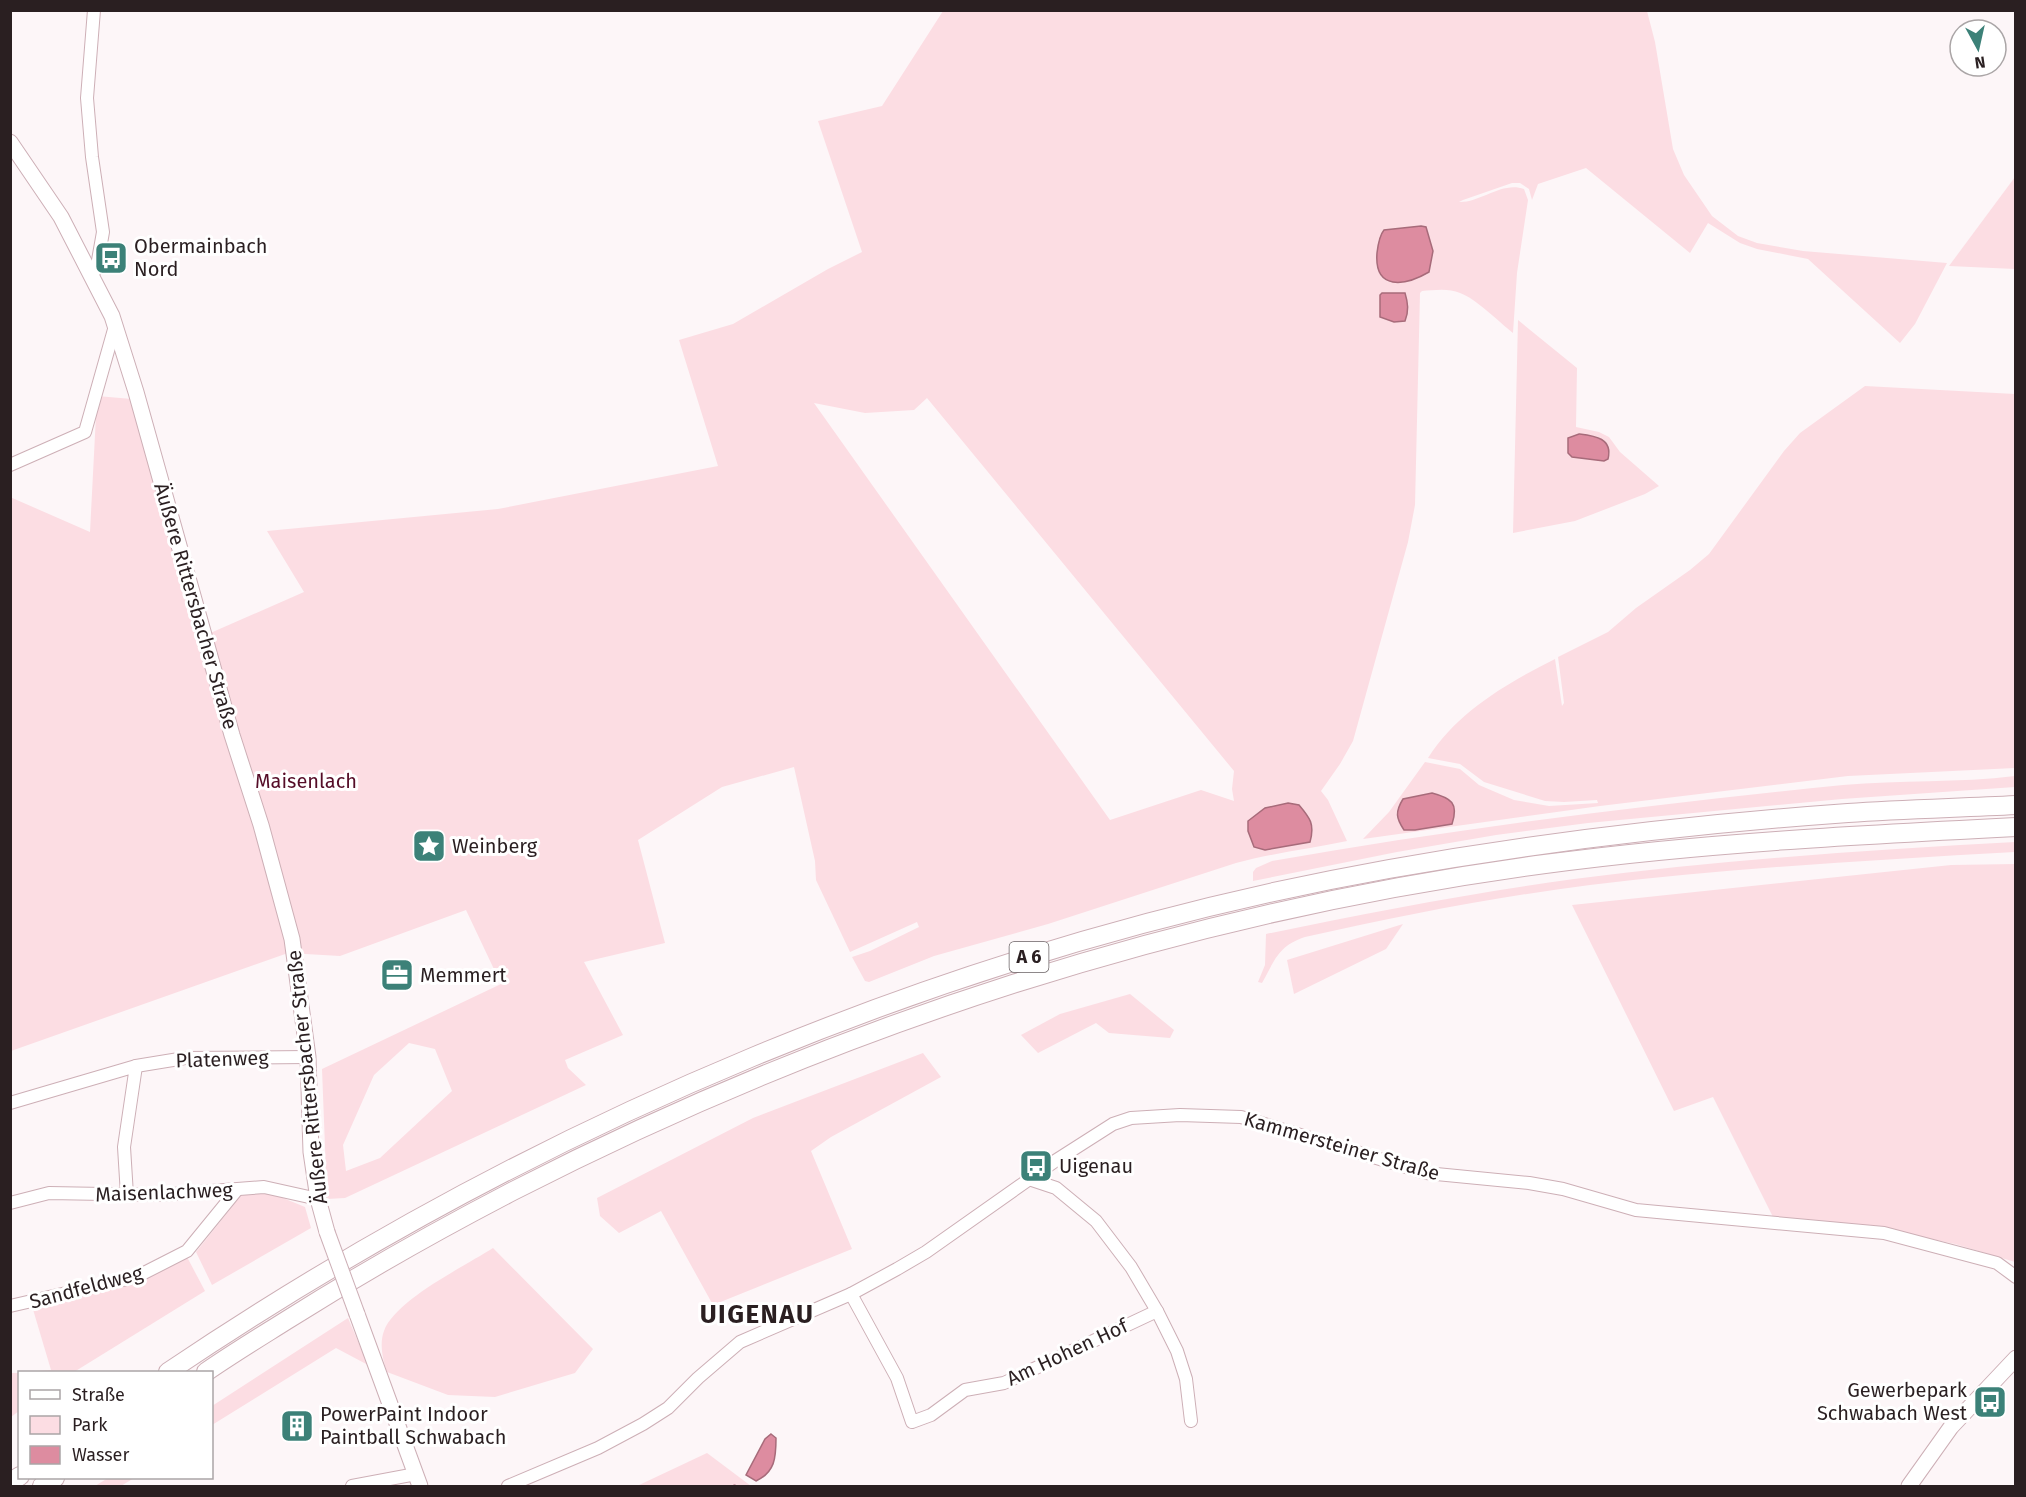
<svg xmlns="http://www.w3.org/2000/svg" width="2026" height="1497" viewBox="0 0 2026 1497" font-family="'Fira Sans',sans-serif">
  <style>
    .green { fill: #fcdde3; fill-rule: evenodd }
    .water { fill: #dd8ca0; stroke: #a76b7a; stroke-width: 1.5 }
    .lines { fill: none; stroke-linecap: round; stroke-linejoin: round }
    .stream { stroke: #a76b7a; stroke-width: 3 }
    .minor-casing { stroke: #cdafb6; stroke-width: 14 }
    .major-casing { stroke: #cdafb6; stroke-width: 17 }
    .highway-casing { stroke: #cdafb6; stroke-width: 20 }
    .minor { stroke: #fff; stroke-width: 12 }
    .major { stroke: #fff; stroke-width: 15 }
    .highway { stroke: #fff; stroke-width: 18 }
    .major-bridge-casing { stroke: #cdafb6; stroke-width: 17; stroke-linecap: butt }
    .major-bridge { stroke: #fff; stroke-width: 15 }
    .labels { text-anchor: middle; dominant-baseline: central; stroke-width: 6; stroke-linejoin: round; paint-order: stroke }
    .shield { fill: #fff; stroke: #6a6264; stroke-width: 1.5 }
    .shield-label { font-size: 18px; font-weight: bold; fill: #2a1f21 }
    .poi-label { font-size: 20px; fill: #2a1f21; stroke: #fff; text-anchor: start }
    .street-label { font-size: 20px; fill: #2a1f21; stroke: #fff }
    .park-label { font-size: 20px; fill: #550d28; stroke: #fff }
    .district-label { font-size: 26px; font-weight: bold; letter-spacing: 1.5px; fill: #2a1f21; stroke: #fff }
  </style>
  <rect width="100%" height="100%" fill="#fdf6f8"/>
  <!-- green -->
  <g class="green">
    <path d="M943 11H1647L1655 42 1673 149 1684 175 1712 216 1738 236 1757 243 1803 251 1947 263 1915 324 1900 343 1808 259 1757 249 1740 243 1708 223 1690 253 1586 168 1538 184 1532 200 1529 189 1520 183H1512L1463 200 1459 202C1480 203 1502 181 1524 189L1528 200 1517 273 1513 333C1499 322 1475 298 1460 293 1449 288 1434 290 1422 291L1420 293 1415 505 1408 542 1353 741 1340 764 1321 791 1328 800 1347 841C1310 849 1272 853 1236 863L1048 924 934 956 869 982 865 981 852 957 870 951 919 927 917 922 850 952 816 880 815 861 794 767 722 787 638 840 665 943 584 962 623 1035 565 1060 568 1068 586 1085 345 1198 327 1199 322 1069 501 984 466 910 340 956 288 953 11 1051 10 497 90 532 97 396 132 399 199 638 304 592 267 531 498 509 718 466 679 340 733 324 828 269 862 252 818 121 882 106ZM927 398 1234 771 1232 789 1234 801 1201 790 1110 820 814 403 865 413 914 410ZM409 1043 435 1049 452 1091 380 1158 346 1171 343 1145 374 1075Z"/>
    <path d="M2015 177V269L1949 266Z"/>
    <path d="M1518 320 1577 368 1576 427 1599 432 1609 437 1620 452 1659 486 1645 494 1575 521 1513 533Z"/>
    <path d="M1865 386 2015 394V768L1848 776 1600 806 1363 839 1389 812 1425 762 1460 769 1479 785 1514 800 1549 806 1598 803 1597 800 1564 802 1545 801 1484 782 1460 764 1428 758C1457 712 1507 683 1555 659L1562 706 1564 703 1558 657 1608 632 1636 608 1690 570 1709 554 1784 451 1800 433Z"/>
    <path d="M2015 776V787L1842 799 1588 823 1496 835 1397 852 1253 881V872L1256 868 1272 861C1461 828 1652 804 1843 785 1900 780 1959 783 2015 776Z"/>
    <path d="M2015 842V852C1874 860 1731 868 1590 885 1495 897 1399 916 1305 937 1278 946 1275 960 1262 983L1258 982 1265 965 1266 934C1368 913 1470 893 1574 879 1720 860 1868 850 2015 842Z"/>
    <path d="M2015 864V1262L1955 1244 1913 1235 1773 1217 1713 1097 1674 1111 1572 905 1951 865Z"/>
    <path d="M1403 924 1386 949 1294 994 1287 960Z"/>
    <path d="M1130 994 1174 1030 1170 1038 1109 1033 1096 1023 1038 1053 1021 1035 1060 1014Z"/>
    <path d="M923 1053 941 1077 831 1137 811 1151 852 1249 713 1305 661 1211 619 1233 600 1216 597 1198 753 1118Z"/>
    <path d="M266 1191 305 1207 311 1228 212 1285 196 1252 243 1193Z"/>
    <path d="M493 1248 593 1349 575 1373 495 1397 448 1395 387 1372C383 1360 379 1344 384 1331 395 1300 465 1266 493 1248Z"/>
    <path d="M187 1257 205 1291 74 1372H24L51 1370 32 1306 162 1271Z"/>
    <path d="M348 1318 368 1365 336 1348 212 1425V1406Z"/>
    <path d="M11 1373H19V1411L11 1417Z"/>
    <path d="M707 1453 751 1486H637Z"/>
    <path d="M108 1478H134L121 1486H95Z"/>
  </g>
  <!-- water -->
  <g class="water">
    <path d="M1421 226 1426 227 1433 251 1429 272C1405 286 1374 291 1377 253 1378 245 1379 236 1384 230Z"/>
    <path d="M1382 293H1405C1408 303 1409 311 1405 321L1394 322 1380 317V295Z"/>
    <path d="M1579 434C1595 436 1613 438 1608 459L1604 461 1572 457 1568 453V438Z"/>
    <path d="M1432 793C1451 798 1459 803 1452 824L1415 830H1404C1396 818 1395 812 1403 799Z"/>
    <path d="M1288 803 1299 805C1310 818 1315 824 1310 842L1265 850 1254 847 1248 831V821L1265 808Z"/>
    <path d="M771 1434 776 1438C776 1458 775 1472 756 1481L746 1475 765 1439Z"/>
  </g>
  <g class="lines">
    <!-- stream -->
    <path class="stream" d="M734 1486H735"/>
    <defs>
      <g id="minor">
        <path d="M92 276 97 266 103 232 92 157 87 98 94 10"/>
        <path d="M10 465 85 432 115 326"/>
        <path d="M136 1066 185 1058 308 1057"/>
        <path d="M10 1103 136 1066 124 1147 127 1195"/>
        <path d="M1029 1179 1056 1188 1096 1221 1131 1267 1157 1311 1177 1351 1186 1379 1191 1421"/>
        <path d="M10 1203 49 1193 160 1195 264 1187 318 1199"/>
        <path d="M851 1294 897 1378 912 1422 931 1415 965 1390 1004 1383 1157 1311"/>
        <path d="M10 1306 136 1277 187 1251 236 1191"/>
        <path d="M352 1486 416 1474"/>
        <path d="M508 1486 598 1448 643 1424 668 1408 698 1378 740 1342 851 1294 897 1269 926 1252 1055 1161 1113 1124 1131 1118 1180 1115 1241 1117 1426 1173 1529 1183 1563 1189 1636 1210 1884 1233 1997 1263 2016 1277"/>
      </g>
      <g id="major">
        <path d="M10 142 61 217 112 316 136 392 232 735 261 825 292 939 308 1057 311 1152 318 1199 327 1232"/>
        <path d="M357 1314 420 1486"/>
        <path d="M1909 1486 1951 1427 2016 1358"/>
      </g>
      <g id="highway">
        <path d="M168 1372C534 1125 953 947 1389 869 1541 842 1694 824 1848 813 1904 809 1960 808 2016 805"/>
        <path d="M206 1372C232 1354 260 1337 287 1320 360 1274 436 1231 513 1191 836 1025 1185 912 1545 864 1701 843 1858 835 2016 827"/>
        <path d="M10 1482 20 1476"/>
        <path d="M42 1486 55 1478"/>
      </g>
    </defs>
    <!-- minor casing -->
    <use href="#minor" class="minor-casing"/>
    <!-- major casing -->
    <use href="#major" class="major-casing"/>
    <!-- highway casing -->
    <use href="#highway" class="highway-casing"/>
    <!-- minor -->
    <use href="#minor" class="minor"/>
    <!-- major -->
    <use href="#major" class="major"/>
    <!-- highway -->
    <use href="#highway" class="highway"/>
    <defs>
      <path id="major-bridge" d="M327 1232 357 1314"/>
    </defs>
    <!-- major-bridge casing -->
    <use href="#major-bridge" class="major-bridge-casing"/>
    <!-- major-bridge -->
    <use href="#major-bridge" class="major-bridge"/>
  </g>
  <!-- icons -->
  <defs>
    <symbol id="bus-square" viewBox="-11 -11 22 22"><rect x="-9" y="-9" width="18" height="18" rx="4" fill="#3c8178" stroke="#fff"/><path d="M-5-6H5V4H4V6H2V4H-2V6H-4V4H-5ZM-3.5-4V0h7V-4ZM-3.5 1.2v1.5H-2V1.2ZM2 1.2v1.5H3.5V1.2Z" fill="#fff"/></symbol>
    <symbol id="sight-square" viewBox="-11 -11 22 22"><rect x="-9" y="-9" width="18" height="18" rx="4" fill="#3c8178" stroke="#fff"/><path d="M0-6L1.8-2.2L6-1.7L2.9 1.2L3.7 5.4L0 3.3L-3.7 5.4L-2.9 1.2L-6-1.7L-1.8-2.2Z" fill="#fff"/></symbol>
    <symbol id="office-square" viewBox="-11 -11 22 22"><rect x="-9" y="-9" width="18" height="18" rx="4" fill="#3c8178" stroke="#fff"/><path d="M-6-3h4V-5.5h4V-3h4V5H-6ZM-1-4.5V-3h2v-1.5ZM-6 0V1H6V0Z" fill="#fff"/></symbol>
    <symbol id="building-square" viewBox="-11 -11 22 22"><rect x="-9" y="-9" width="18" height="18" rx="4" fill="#3c8178" stroke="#fff"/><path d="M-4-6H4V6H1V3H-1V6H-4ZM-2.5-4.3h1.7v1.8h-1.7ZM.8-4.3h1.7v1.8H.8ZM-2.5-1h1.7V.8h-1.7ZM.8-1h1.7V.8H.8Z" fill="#fff"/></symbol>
  </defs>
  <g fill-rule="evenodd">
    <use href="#bus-square" x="92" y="239" width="38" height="38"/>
    <use href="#sight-square" x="410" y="827" width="38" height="38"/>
    <use href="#office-square" x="378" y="956" width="38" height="38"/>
    <use href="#bus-square" x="1017" y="1147" width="38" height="38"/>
    <use href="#bus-square" x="1971" y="1383" width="38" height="38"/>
    <use href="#building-square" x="278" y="1407" width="38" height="38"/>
  </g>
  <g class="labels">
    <!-- shield labels -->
    <rect class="shield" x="1009.5" y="942" width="39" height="30" rx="4.5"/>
    <g class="shield-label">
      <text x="1029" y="957">A 6</text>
    </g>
    <!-- poi labels -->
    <g class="poi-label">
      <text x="134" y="246">Obermainbach<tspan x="134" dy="23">Nord</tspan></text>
      <text x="452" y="846">Weinberg</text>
      <text x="420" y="975">Memmert</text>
      <text x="1059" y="1166">Uigenau</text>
      <text x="1967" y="1390" text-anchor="end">Gewerbepark<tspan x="1967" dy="23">Schwabach West</tspan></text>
      <text x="320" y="1414">PowerPaint Indoor<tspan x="320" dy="23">Paintball Schwabach</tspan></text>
    </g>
    <!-- street labels -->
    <g class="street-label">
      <text transform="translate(196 606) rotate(74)">Äußere Rittersbacher Straße</text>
      <text transform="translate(222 1059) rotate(-2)">Platenweg</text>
      <text transform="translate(307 1077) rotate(-96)">Äußere Rittersbacher Straße</text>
      <text transform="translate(1342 1146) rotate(16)">Kammersteiner Straße</text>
      <text transform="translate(164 1192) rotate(-2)">Maisenlachweg</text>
      <text transform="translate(86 1287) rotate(-15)">Sandfeldweg</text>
      <text transform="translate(1067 1352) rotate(-25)">Am Hohen Hof</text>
    </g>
    <!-- park labels -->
    <g class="park-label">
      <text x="306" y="781">Maisenlach</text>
    </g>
    <!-- district labels -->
    <g class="district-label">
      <text x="757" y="1314">UIGENAU</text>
    </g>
  </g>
  <!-- border -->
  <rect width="2026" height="1497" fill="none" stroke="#2a1f21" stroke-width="24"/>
  <!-- legend -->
  <rect x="18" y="1371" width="195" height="108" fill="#ffffff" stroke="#aaa5a6" stroke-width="1.5"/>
  <rect x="30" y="1390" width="30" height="9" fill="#ffffff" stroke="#aaa5a6" stroke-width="1.5"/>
  <text x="72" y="1401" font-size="18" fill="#2a1f21">Straße</text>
  <rect x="30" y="1416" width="30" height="18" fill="#fcdde3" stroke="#aaa5a6" stroke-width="1.5"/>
  <text x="72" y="1431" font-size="18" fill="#2a1f21">Park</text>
  <rect x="30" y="1446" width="30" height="18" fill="#dd8ca0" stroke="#aaa5a6" stroke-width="1.5"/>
  <text x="72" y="1461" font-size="18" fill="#2a1f21">Wasser</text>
  <!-- north arrow -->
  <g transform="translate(1978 48) rotate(172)"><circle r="28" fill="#ffffff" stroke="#aaa5a6" stroke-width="1.5"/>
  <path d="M0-4.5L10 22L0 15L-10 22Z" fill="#3c8178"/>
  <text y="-9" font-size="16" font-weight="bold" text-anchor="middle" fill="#2a1f21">N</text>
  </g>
</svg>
